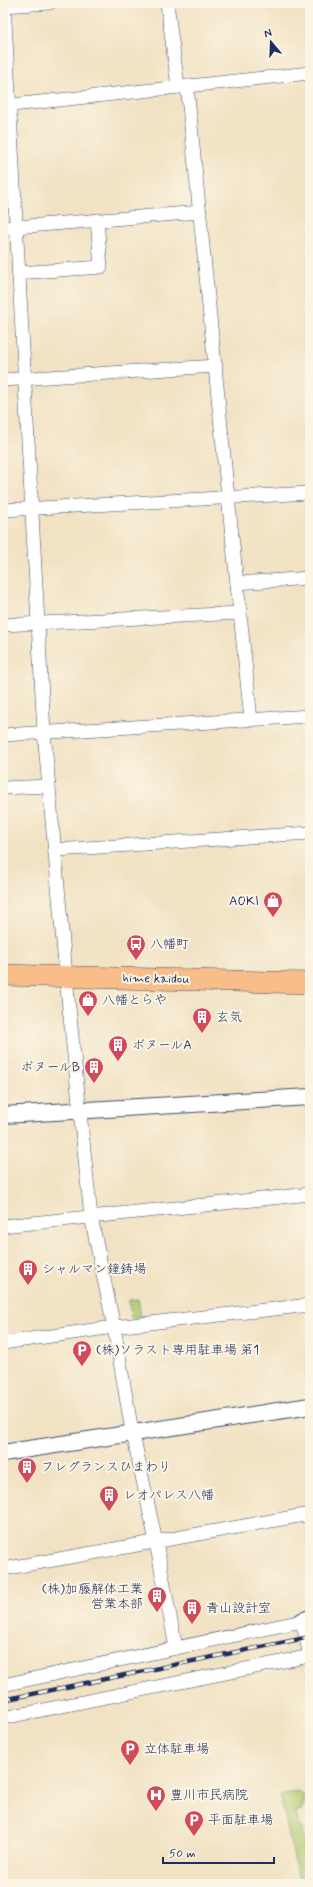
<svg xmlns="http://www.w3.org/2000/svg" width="313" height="1887" viewBox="0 0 313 1887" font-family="Mynerve,'Klee One',sans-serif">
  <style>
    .green { fill: #aec86e; stroke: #647c66 }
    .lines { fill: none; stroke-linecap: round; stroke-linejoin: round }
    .minor-casing { stroke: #3b4a6d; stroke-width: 14 }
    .tertiary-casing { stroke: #3b4a6d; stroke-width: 18 }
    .primary-casing { stroke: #3b4a6d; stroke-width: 22 }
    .minor { stroke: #fff; stroke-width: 13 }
    .tertiary { stroke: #fff; stroke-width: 16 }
    .primary { stroke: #f8bd88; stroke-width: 21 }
    .rail-casing { stroke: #1b2f5e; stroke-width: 4.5 }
    .rail { stroke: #fcf5e5; stroke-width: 3; stroke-dasharray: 9; stroke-linecap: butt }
    .labels { text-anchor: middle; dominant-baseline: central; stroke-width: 4; stroke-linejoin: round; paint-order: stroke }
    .poi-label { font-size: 13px; fill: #1b2f5e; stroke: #fcf5e5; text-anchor: start }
    .street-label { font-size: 13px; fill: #1b2f5e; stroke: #fcf5e5 }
  </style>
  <rect width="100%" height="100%" fill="#fcf5e5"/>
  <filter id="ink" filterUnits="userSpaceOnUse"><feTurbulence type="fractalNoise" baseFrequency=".025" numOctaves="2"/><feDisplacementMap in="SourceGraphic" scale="8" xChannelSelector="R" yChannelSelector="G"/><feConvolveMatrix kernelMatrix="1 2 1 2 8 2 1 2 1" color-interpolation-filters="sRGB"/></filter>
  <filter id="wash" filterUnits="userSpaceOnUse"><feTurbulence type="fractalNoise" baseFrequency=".012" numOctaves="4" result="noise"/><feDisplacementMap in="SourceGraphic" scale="16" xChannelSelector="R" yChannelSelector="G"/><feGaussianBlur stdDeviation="0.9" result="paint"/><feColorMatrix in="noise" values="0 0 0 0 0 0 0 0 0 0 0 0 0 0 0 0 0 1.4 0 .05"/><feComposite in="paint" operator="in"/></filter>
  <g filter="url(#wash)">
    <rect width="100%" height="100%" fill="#f1e2c3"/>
    <!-- green -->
    <g class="green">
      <path d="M138 1299 141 1317 131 1318 129 1300Z"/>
      <path d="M298 1791 303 1795 305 1800 301 1810 296 1812 299 1828H302L308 1857 310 1860V1881C304 1883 301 1879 298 1876L280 1795Z"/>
    </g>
  </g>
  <g filter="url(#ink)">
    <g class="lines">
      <defs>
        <g id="minor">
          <path d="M4 3 44 732 68 998 91 1217 114 1327 130 1420 156 1542 176 1648"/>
          <path d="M167 3 178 87"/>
          <path d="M3 6 50 3"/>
          <path d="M187 86 228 497 251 720"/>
          <path d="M3 106 310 73"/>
          <path d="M3 228 200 212"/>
          <path d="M18 273 101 267 97 220"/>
          <path d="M3 380 216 366"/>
          <path d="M3 510 310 493"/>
          <path d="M237 583 310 578"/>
          <path d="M3 625 240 613"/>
          <path d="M3 735 310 716"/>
          <path d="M3 788 49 786"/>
          <path d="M56 850 310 833"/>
          <path d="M3 1226 310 1194"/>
          <path d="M3 1343 114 1327 310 1305"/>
          <path d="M3 1569 310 1514"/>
          <path d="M3 1685 302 1621 310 1656 3 1718"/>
        </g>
        <g id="tertiary">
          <path d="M3 1115 310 1097"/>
          <path d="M3 1453 310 1406"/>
          <path d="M302 1621 310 1618"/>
        </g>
        <path id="primary" d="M3 975 310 983"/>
      </defs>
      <!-- minor casing -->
      <use href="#minor" class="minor-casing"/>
      <!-- tertiary casing -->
      <use href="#tertiary" class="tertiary-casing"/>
      <!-- primary casing -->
      <use href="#primary" class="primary-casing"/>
      <!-- minor -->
      <use href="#minor" class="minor"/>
      <!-- tertiary -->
      <use href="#tertiary" class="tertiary"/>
      <!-- primary -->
      <use href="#primary" class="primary"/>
      <defs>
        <path id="rail" d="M3 1700 310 1637"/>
      </defs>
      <!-- rail casing -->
      <use href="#rail" class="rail-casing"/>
      <!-- rail -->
      <use href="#rail" class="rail"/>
    </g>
  </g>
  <!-- icons -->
  <defs>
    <symbol id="shop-pin" viewBox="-11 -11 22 30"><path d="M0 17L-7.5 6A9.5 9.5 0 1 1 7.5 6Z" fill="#d1495b" stroke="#fcf5e5"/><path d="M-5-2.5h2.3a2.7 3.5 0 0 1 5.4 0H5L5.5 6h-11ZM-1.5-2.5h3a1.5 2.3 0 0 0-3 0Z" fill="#fff"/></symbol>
    <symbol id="bus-pin" viewBox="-11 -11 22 30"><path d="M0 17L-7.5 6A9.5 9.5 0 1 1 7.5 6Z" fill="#d1495b" stroke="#fcf5e5"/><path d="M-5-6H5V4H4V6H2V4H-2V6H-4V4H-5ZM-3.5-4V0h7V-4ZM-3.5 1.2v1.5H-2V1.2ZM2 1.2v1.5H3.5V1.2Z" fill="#fff"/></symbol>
    <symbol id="building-pin" viewBox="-11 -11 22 30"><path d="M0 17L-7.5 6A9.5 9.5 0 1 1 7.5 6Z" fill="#d1495b" stroke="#fcf5e5"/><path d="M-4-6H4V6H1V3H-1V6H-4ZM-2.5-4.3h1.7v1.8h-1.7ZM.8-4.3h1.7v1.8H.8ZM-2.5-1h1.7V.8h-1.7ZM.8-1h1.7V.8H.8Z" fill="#fff"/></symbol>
    <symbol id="parking-pin" viewBox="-11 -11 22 30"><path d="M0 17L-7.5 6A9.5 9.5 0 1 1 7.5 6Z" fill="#d1495b" stroke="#fcf5e5"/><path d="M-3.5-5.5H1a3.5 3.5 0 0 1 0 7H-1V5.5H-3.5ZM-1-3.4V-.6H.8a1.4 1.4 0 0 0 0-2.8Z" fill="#fff"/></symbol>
    <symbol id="hospital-pin" viewBox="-11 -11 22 30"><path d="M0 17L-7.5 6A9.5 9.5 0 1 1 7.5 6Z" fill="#d1495b" stroke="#fcf5e5"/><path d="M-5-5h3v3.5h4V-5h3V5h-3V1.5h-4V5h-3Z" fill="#fff"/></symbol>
  </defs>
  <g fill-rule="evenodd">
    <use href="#shop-pin" x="262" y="890" width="22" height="30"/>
    <use href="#bus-pin" x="125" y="933" width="22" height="30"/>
    <use href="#shop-pin" x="77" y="989" width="22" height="30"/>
    <use href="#building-pin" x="191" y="1006" width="22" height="30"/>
    <use href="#building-pin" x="107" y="1034" width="22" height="30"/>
    <use href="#building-pin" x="83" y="1056" width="22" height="30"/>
    <use href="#building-pin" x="17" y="1258" width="22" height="30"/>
    <use href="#parking-pin" x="71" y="1339" width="22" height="30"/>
    <use href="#building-pin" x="16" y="1456" width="22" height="30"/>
    <use href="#building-pin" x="98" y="1484" width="22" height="30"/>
    <use href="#building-pin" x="146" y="1585" width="22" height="30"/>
    <use href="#building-pin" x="181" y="1597" width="22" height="30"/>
    <use href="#parking-pin" x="119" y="1738" width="22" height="30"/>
    <use href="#hospital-pin" x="145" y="1784" width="22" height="30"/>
    <use href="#parking-pin" x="183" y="1809" width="22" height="30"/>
  </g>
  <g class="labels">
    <!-- poi labels -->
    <g class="poi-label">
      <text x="259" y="901" text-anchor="end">AOKI</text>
      <text x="150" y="944">八幡町</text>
      <text x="102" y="1000">八幡とらや</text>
      <text x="216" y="1017">玄気</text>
      <text x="132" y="1045">ボヌールA</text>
      <text x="80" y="1067" text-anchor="end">ボヌールB</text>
      <text x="42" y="1269">シャルマン鐘鋳場</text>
      <text x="96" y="1350">(株)ソラスト専用駐車場 第1</text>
      <text x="41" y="1467">フレグランスひまわり</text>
      <text x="123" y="1495">レオパレス八幡</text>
      <text x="143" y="1589" text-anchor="end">(株)加藤解体工業<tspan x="143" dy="15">営業本部</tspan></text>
      <text x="206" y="1608">青山設計室</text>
      <text x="144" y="1749">立体駐車場</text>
      <text x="170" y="1795">豊川市民病院</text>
      <text x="208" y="1820">平面駐車場</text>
    </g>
    <!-- street labels -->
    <g class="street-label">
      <text transform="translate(156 979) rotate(1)">hime kaidou</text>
    </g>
  </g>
  <!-- margin -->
  <rect width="313" height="1887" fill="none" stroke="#fcf5e5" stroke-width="16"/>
  <!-- north arrow -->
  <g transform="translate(271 42) rotate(341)" stroke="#fcf5e5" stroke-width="3" paint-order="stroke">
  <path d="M0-3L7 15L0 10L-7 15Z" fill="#1b2f5e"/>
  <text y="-6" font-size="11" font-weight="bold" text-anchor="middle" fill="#1b2f5e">N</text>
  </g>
  <!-- scale -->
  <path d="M163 1857v6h111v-6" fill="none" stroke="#1b2f5e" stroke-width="2"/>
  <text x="169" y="1857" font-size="12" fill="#1b2f5e" stroke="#fcf5e5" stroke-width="3" paint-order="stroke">50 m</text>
</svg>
